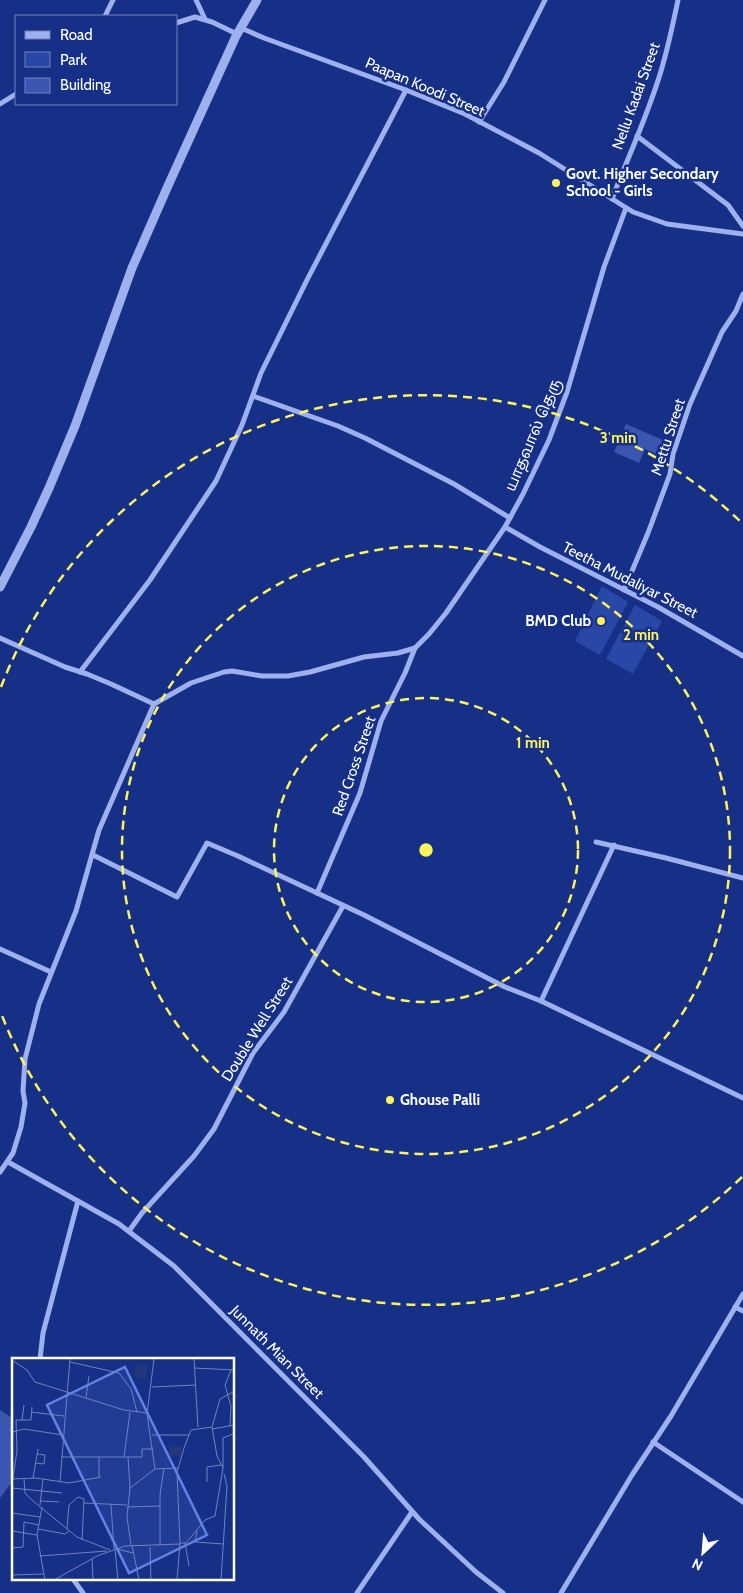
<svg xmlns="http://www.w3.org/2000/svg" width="743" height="1593" viewBox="0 0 743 1593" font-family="Cabin,'Noto Sans Tamil',sans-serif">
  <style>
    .green { fill: #2947a7 }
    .building { fill: #3b56b0 }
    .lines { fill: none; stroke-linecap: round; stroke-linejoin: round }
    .minor { stroke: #9eb1ee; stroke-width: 5 }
    .tertiary { stroke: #9eb1ee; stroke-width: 9 }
    .ring { fill: none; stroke: #fff35b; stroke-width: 2.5; stroke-dasharray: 9 6 }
    .poi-dot { fill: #fff35b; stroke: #163088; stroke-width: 2 }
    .labels { text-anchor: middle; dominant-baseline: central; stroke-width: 5; stroke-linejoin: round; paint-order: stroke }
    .street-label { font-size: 15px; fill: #fff; stroke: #163088 }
    .poi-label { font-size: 15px; font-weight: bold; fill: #fff; stroke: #163088; text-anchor: start }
    .inset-road { fill: none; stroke: #7383b8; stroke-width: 1 }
    .view { fill: #6183e4; fill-opacity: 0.15; stroke: #6183e4; stroke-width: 2.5 }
    .inset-edge { fill: none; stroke: #fff; stroke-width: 2.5 }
    .centre { fill: #fff35b; stroke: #163088; stroke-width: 2.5 }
    .ring-label { font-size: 15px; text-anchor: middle; font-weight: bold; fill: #fff35b; stroke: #163088; stroke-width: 5; stroke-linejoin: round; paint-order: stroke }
  </style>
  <rect width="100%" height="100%" fill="#163088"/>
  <!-- green -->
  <g class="green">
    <path d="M602 586 628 602 600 655 575 641Z"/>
    <path d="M635 605 662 621 633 674 606 659Z"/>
  </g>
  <!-- building -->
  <g class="building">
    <path d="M626 424 672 444 668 459 645 449 639 463 614 452Z"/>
    <path d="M0 1410 14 1419V1479L0 1498Z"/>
  </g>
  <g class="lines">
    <!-- minor -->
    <g class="minor">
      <path d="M196 0 205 19"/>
      <path d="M105 16 113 0"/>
      <path d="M176 23 195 17 212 22 237 34"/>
      <path d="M241 28 264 38 406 90 465 114 539 153 633 212 667 224 743 234"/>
      <path d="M0 104 16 94"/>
      <path d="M479 122 504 82 545 0"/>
      <path d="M637 136 728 205 743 226"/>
      <path d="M612 199C628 157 648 115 661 71 668 48 673 24 678 0"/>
      <path d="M253 396 338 426 365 438 454 484 510 518"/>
      <path d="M505 527 540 547 658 607 743 656"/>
      <path d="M624 590 648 533 670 474 673 454 690 404 722 332 736 311 743 294"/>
      <path d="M0 638 65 667 87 674 111 684 154 704"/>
      <path d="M80 672 150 580 216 481 242 425 261 373 307 280 406 90"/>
      <path d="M596 842 666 858 743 878"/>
      <path d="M93 855 177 897 207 843 238 856 364 915 505 987 541 1001 743 1098"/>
      <path d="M317 893 360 793 381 721 405 673 415 648 429 634 446 613 505 527 523 494 549 440 567 392 604 267 626 208"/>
      <path d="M0 949 51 972"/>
      <path d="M541 1001 614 845"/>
      <path d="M8 1162 119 1224 174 1266 364 1457 419 1519 476 1572 503 1593"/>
      <path d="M0 1172 13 1153 21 1127 25 1103 23 1091 25 1059 39 1004 76 911 99 830 154 704 191 683 224 672 232 671 262 676H288L310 672 364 657 398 653 415 648"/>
      <path d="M129 1231 142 1213 194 1156 214 1129 253 1053 284 1012 343 906"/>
      <path d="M735 1307 743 1311"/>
      <path d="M40 1359 43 1333 78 1201"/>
      <path d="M653 1442 743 1502"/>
      <path d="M73 1579 83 1593"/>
      <path d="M357 1593 412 1512"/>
      <path d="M561 1593 632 1475 671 1416 743 1294"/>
    </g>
    <!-- tertiary -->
    <path class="tertiary" d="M0 587 31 527 49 488 75 426 132 268 167 188 236 36 257 0"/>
  </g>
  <!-- distance rings -->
  <g class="ring">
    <circle cx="426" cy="850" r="152"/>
    <circle cx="426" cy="850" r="304"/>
    <path d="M742 1177A455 455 0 0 1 1 1013M1 687A455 455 0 0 1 742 523"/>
  </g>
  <!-- markers -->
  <g class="poi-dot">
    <circle cx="556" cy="183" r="5"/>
    <circle cx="601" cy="621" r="5"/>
    <circle cx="390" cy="1100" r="5"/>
  </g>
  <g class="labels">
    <!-- street labels -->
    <g class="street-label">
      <text transform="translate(425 87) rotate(23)">Paapan Koodi Street</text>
      <text transform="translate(636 96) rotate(-70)">Nellu Kadai Street</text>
      <text transform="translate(533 435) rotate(-67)">யாதவால் தெரு</text>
      <text transform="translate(668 437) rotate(-72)">Mettu Street</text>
      <text transform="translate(630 580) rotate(27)">Teetha Mudaliyar Street</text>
      <text transform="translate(354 766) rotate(-71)">Red Cross Street</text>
      <text transform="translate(257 1029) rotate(-58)">Double Well Street</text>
      <text transform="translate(277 1352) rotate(45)">Junnath Mian Street</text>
    </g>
    <!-- poi labels -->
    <g class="poi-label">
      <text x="566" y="174">Govt. Higher Secondary<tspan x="566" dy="17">School - Girls</tspan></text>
      <text x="591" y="621" text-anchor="end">BMD Club</text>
      <text x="400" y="1100">Ghouse Palli</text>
    </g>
  </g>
  <!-- overview -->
  <g transform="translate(12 1358)">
    <rect width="222" height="222" fill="#163088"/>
    <path d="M124 6 135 7 134 22 122 18ZM158 87 170 89 168 99 157 97Z" fill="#24377a"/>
    <path class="inset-road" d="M182 1 186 69M0 2 15 12 23 24 112 52 135 55M58 4 107 15 119 31 125 54M182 10 223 12M140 29 184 27M74 39 77 18M19 54 52 58M10 62 12 47M218 68 219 48 213 27 219 12M200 71 223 67M0 74 12 71 51 77M140 77H177M49 99H130V91H141M87 99V119M112 99 118 54M116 99 118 130 115 159 119 187M23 105 32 106 33 97 25 96M211 110V80L223 75M143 111 166 110M1 120 5 93 4 62H19L20 49M21 120 26 91M0 121 24 120 57 125 89 119M12 121 13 135 21 143 65 179 98 192M48 124 58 1M195 124V109L209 107M0 130 50 135M118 130 143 111 135 56 142 1M29 143 47 144M72 145 115 147M28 147 31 121M99 147 102 191M30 149 25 177 33 222M115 149 148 148M0 155 28 159M26 171 53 176 57 173M55 171 57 147 66 139 72 141 70 182M0 173 25 177M185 173 183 184 212 186M168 185H174L193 162 203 158 211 110 205 98 200 69M173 185 177 208M120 187 127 222M148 188V137L152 110M138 189 139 222M0 190 11 189 12 164 27 167M103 191 106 222M105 191 121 195M28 198 95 193M80 200 81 222M0 217 31 216M42 222 85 198 113 188 168 186M165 222 168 185 165 114 172 90 179 72 200 69 208 41 223 33M209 222 215 128 212 116"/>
    <path class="view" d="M113 9 195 177 117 215 35 47Z"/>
    <rect width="222" height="222" class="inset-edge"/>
  </g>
  <circle cx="426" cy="850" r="8" class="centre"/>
  <g class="ring-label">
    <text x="618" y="443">3 min</text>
    <text x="641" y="640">2 min</text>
    <text x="533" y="748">1 min</text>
  </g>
  <!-- legend -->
  <rect x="15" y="15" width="162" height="90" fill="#163088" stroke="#7383b8"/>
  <rect x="25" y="31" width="25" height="8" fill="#9eb1ee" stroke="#7383b8"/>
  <text x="60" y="40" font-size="15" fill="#ffffff">Road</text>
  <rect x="25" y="52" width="25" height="15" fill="#2947a7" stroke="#7383b8"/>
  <text x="60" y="65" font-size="15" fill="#ffffff">Park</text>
  <rect x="25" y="78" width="25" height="15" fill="#3b56b0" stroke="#7383b8"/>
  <text x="60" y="90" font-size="15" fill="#ffffff">Building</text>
  <!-- north arrow -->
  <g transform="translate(703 1553) rotate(206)" stroke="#163088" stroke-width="4" paint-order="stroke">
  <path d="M0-4L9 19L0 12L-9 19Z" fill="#ffffff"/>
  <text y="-8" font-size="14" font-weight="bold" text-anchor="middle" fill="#ffffff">N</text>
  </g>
</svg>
